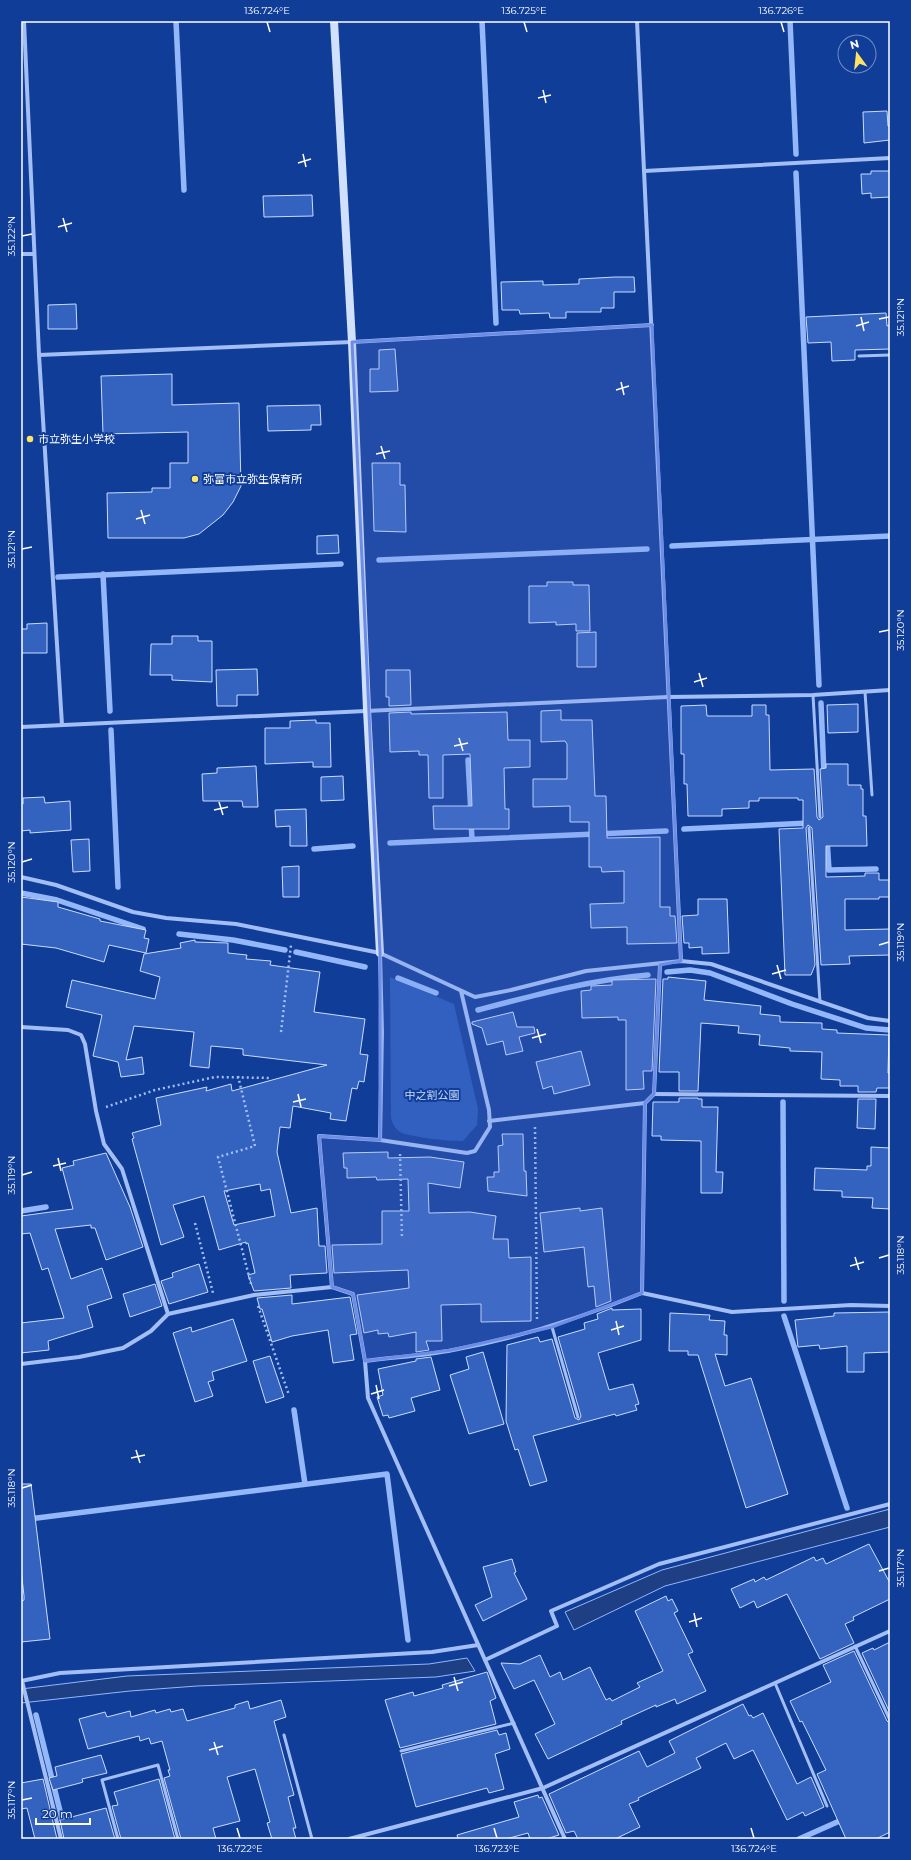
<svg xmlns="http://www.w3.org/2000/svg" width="911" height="1860" viewBox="0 0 911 1860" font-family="Montserrat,'Noto Sans JP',sans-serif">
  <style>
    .green { fill: #2356b8 }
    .water { fill: #1e3f84; stroke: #93b7f8 }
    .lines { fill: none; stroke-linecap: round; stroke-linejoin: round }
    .stream { stroke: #93b7f8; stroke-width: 5.5 }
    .building { fill: #3463bf; stroke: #cadcfe; fill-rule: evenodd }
    .path { stroke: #a2bef4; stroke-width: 2.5; stroke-dasharray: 2 3; stroke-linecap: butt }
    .lane { stroke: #a2bef4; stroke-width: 3 }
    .street { stroke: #a2bef4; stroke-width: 4 }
    .secondary { stroke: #d1e0fd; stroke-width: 8 }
    .marked { fill: #6c8ce6; fill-opacity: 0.2; stroke: #6c8ce6; stroke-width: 3; stroke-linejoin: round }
    .ticks { fill: none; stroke: #fff; stroke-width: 1.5 }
    .poi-dot { fill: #ffe365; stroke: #103d98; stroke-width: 1.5 }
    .labels { text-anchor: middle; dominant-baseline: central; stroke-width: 4; stroke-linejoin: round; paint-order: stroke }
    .poi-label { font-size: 11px; fill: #fff; stroke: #103d98; text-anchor: start }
    .park-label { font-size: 11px; fill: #cadcfe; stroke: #103d98 }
    .neatline { fill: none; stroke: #fff; stroke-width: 1.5 }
    .ticks-label { font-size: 10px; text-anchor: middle; fill: #fff }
  </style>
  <rect width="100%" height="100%" fill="#103d98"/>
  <!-- green -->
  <path class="green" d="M390 977 454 1004 478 1109 477 1125 463 1141C447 1141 417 1138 402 1133 396 1130 393 1125 391 1118Z"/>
  <!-- water -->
  <g class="water">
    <path d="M890 1509V1527L665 1586 574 1630 565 1612 662 1570Z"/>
    <path d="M467 1658 475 1671 436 1677 197 1686 130 1691 21 1703V1689L127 1676 429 1664Z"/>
  </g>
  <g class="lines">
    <!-- stream -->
    <g class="stream">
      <path d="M176 21 184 190"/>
      <path d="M482 21 496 323"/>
      <path d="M790 21 796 154"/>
      <path d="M796 173 819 685"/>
      <path d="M672 546 890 536"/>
      <path d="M379 560 647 549"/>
      <path d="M103 574 110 711"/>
      <path d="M58 577 341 564"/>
      <path d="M821 703 824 775"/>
      <path d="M111 730 118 887"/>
      <path d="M468 760 471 814"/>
      <path d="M471 822 472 839"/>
      <path d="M684 829 809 823"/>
      <path d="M827 839 829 870 876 869"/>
      <path d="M390 843 666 831"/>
      <path d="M314 849 353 846"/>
      <path d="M21 893 57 900 143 929"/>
      <path d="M179 934 233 940 285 950"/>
      <path d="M296 952 365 967"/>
      <path d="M667 972 690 970 710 973 792 1004 866 1028 890 1030"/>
      <path d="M398 978 436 993"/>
      <path d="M478 1010C535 995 590 980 648 975"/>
      <path d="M783 1102 784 1301"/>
      <path d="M21 1211 46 1207"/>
      <path d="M784 1316 847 1508"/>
      <path d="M294 1410 305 1484"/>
      <path d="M21 1520 387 1474 408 1640"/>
      <path d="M36 1715 67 1839"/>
      <path d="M799 1839 844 1819"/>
    </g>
  </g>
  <!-- building -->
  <g class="building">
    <path d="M887 111 888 126H890V140L864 143 863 112Z"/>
    <path d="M871 171H890V197L871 198V193L862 194 861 174H871Z"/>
    <path d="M312 195 313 216 264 217 263 196Z"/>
    <path d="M615 277H634L635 292H614V308H601V312H566V318H550L549 313 520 314 519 310H502L501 282 543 281V285L579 284V279Z"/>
    <path d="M76 304 77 329H48V305Z"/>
    <path d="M886 313 887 326 890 325V349L855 350V360L832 361 831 342 808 343 806 317Z"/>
    <path d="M395 349 398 391 370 392V369H379V350Z"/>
    <path d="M172 374V405L239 403 241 486 233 502 223 515 199 534 184 538H108L107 493 152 492V488H170V463H188V432L103 434 101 376Z"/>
    <path d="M320 405 321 425H311V430L268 431 267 406Z"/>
    <path d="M372 463H400V485H405L406 532 374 531Z"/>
    <path d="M338 535 339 553 317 554V536Z"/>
    <path d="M547 582H573V585H589L590 631H576V624L556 625V622L529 623V586H547Z"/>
    <path d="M47 623V653H21V629H27V624Z"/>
    <path d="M596 632V667H577V633Z"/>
    <path d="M172 636H198V641H212V682L172 680V675H150L151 644H172Z"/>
    <path d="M257 669 258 695H237V706H217L216 670Z"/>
    <path d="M386 670H410L411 705 389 706V697H386Z"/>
    <path d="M858 704V732L828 733 827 705Z"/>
    <path d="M706 705 707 716H752V705H766V715H769L770 770 814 769 817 817 819 820 823 817 820 769 826 768V764H848V785H861V789H863V816H866L867 846H826V877L865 876V873H879V880H890V897H879V899H845V930L890 929V955L849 956 850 964 821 965 812 828 808 825 806 828 815 965 811 975H785L779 829 803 828V800H798V798H759V801H749V808L722 809V816H688L687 784H684V754H681V706Z"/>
    <path d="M561 710V720H592L595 796H606L607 838 660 837V907H670V916H675L677 943 627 944V927L591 928 590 904 624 903V871L602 872 601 867H589V822H570V806L533 807V779H567V744L565 741 541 742V711Z"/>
    <path d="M411 712V714L507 712 508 740H530V767L504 768 505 809H509V829H434L433 806H472L470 754 443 755V798H429L428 755H419V751L390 752 389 713Z"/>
    <path d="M316 720V723H330L331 767H313V762L265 764V728H290V721Z"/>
    <path d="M256 766 258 807H243L242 801H203L202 774 217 773V768Z"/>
    <path d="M343 776 344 800 321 801V777Z"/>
    <path d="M44 797 45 803 70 801 71 830 30 833V830L21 831V804H23V798Z"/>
    <path d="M306 809 307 846H290V826L276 827 275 810Z"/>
    <path d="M89 839 90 871 73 872 71 840Z"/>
    <path d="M299 866V897H283L282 867Z"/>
    <path d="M21 897 58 902V907L100 919V921L146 930 144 938 149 939 146 953 109 945 104 962 56 948 21 944Z"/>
    <path d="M698 899H727L729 953 702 954V947L689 948V943H684L682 916 698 915Z"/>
    <path d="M195 940V942L228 943V953L247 955 246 959 271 961 270 965 320 972 314 1012 365 1019 360 1054 368 1055 364 1082 359 1081 357 1089 352 1088 346 1121 330 1119 331 1113 293 1106 290 1128 280 1127 277 1152 291 1213 317 1208 319 1246H325L327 1273 290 1275 291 1288 254 1291 248 1275 255 1273 248 1243 246 1244V1242L219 1250 204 1196 173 1205 184 1237 161 1245 132 1139 134 1138 132 1133 161 1125 156 1098 207 1087 206 1091 231 1084 232 1091 327 1065 243 1055V1049L211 1046 209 1068 190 1066 194 1032 134 1026 126 1060 142 1057 144 1074 121 1077 118 1062 93 1056 102 1015 66 1007 72 980 155 999 160 977 140 971 144 954 181 948 180 943ZM260 1184 261 1191 270 1189 275 1216 234 1225 224 1191Z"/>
    <path d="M668 977 706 981 704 1000 761 1006 760 1014 780 1016V1022L822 1023V1029L837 1030V1033L889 1035 888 1073H890V1088H877L876 1092H858V1086H840V1080L821 1079 822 1052 790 1051V1048L759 1045 760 1035 738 1033 739 1026 701 1023 698 1091H679V1072H659L663 979H668Z"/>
    <path d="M656 979 652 1071H643L644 1089 626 1090V1020H618V1017L582 1018 581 991 591 990V986L612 985V980Z"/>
    <path d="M513 1012 517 1027H534L535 1033 519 1037 523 1051 506 1055 503 1041 487 1045 482 1028 472 1024V1022Z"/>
    <path d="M581 1051 590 1085 554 1094 552 1086 543 1089 536 1062Z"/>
    <path d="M679 1098H698V1099H702V1107H718L716 1172H723L722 1193H701V1141L661 1140V1136H652L653 1102H679Z"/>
    <path d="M858 1099H876L875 1129 857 1128Z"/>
    <path d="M502 1134H523L524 1171H526L527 1196 488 1191 487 1177H494V1172H499L498 1146 503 1145Z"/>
    <path d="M871 1147 890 1148V1209L872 1208 873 1198 842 1197V1191L814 1190 815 1168 867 1170V1166H871Z"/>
    <path d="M388 1152V1158L430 1157 464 1162 460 1188 428 1183 429 1213 470 1212 496 1216 493 1239H508L509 1258 531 1257V1321L481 1322V1304L441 1305 442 1341H426L429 1350 416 1352V1332L389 1337 388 1333 378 1334V1330L364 1333 357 1295 409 1288 408 1270 334 1273 332 1245 382 1244V1211H409L408 1179 377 1180 376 1177 347 1178V1168H344L343 1153Z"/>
    <path d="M106 1153 130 1207 143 1247 106 1260 95 1228H91V1225L55 1229 71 1279 102 1268 112 1298 87 1306 93 1327 48 1341 49 1350 21 1353V1323L64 1318 48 1268 42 1270 30 1233 21 1234V1216L73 1209 62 1168 74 1165 73 1161Z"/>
    <path d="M580 1208V1211L602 1208 611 1301 596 1307 594 1286 588 1287 584 1247 544 1252 540 1213Z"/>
    <path d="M199 1264 208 1292 169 1304 161 1281 173 1277 172 1273Z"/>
    <path d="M155 1284 162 1306 130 1317 123 1294Z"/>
    <path d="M292 1295V1304L350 1297 357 1334 350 1335 354 1360 333 1363 328 1330 292 1336 272 1342 262 1309H260L257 1298Z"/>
    <path d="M612 1308V1310L641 1309V1340L598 1353 609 1390 633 1384 639 1404 635 1405 637 1410 616 1416 615 1414 533 1436 547 1481 530 1486 518 1449 515 1450 506 1421 507 1345 538 1337 540 1342 552 1339 575 1418 579 1420 581 1416 558 1337 585 1329 584 1323 598 1319 597 1314Z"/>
    <path d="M890 1312V1352L864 1353V1372H847V1346L820 1349 819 1345 798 1347 795 1320 834 1316V1313Z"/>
    <path d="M670 1313 710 1315 709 1320 725 1321 724 1335H727V1355L715 1354 725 1386 751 1378 788 1494 746 1508 698 1355H688V1351H669Z"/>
    <path d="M233 1319 247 1361 212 1372 214 1380 208 1382 213 1396 195 1402 173 1333 191 1327 192 1332Z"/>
    <path d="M483 1352 504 1424 469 1434 450 1375 469 1369 466 1357Z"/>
    <path d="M270 1356 284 1397 266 1403 253 1361Z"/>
    <path d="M431 1357 440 1390 411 1398 415 1411 389 1418 388 1415 383 1416 377 1397 383 1395 378 1369 416 1361V1359Z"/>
    <path d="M21 1484H31L50 1639 21 1642V1601L24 1600V1596L21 1569Z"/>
    <path d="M869 1544 890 1583V1599L853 1617 854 1620 845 1624 854 1643 820 1659 787 1594 757 1608 754 1601 740 1608 731 1589 754 1579 755 1582 764 1577 766 1580 814 1557 816 1561 823 1558 826 1564Z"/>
    <path d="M512 1559 516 1572 514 1573 527 1599 483 1621 475 1605 492 1597 483 1567Z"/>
    <path d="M666 1596 668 1601 672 1599 678 1611 674 1613 693 1652 688 1654 706 1691 677 1704 675 1699 656 1707V1705L621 1721 622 1724 548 1759 535 1734 555 1724 534 1680 514 1689 501 1663 520 1664 540 1655 550 1677 560 1672 563 1680 590 1667 606 1700 610 1698 612 1701 640 1687 637 1683 663 1671 635 1611Z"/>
    <path d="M890 1642V1713L862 1653 873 1648 874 1650Z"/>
    <path d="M854 1651 887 1721 890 1723V1832L876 1839H846L817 1774 826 1770 802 1721 800 1722 790 1701 831 1682 823 1665Z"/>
    <path d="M487 1672 496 1698 490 1701 496 1724 400 1748 385 1700 413 1692 414 1696 443 1688 442 1685Z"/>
    <path d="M281 1700 286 1717 274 1721 294 1795 288 1797 296 1828H293L296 1839H272L267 1823 270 1822 255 1769 227 1777 240 1821 213 1828 216 1839H181L164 1778 170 1776 168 1770H170L162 1741 151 1744 149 1738 140 1741 139 1736 88 1749 79 1719 105 1712 107 1717 130 1711 131 1717 155 1710 156 1713 170 1709 171 1712 183 1709 187 1721 235 1708V1705L248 1701 250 1709Z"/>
    <path d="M743 1704 749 1716 751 1715 753 1718 763 1713 797 1784 811 1777 824 1807 805 1816 803 1812 787 1820 753 1750 734 1759 726 1743 696 1758 701 1768 638 1798 639 1800 629 1804 640 1827 615 1839H578L574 1831 566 1833 549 1794 639 1751 647 1767 675 1753 669 1741Z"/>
    <path d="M497 1730 499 1735 506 1733 510 1749 495 1754 504 1789 489 1793 487 1788 416 1807 401 1754Z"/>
    <path d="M101 1755 107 1773 82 1779 83 1782 80 1783 53 1790 49 1778 57 1776 55 1767Z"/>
    <path d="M43 1779 53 1822 57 1839H35L27 1808 21 1809V1783Z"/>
    <path d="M159 1779 175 1839H121L112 1806 118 1805 114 1792Z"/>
    <path d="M538 1795 539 1798 542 1797 559 1835 546 1839H530L528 1833 506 1839H458L457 1835 519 1817 514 1802Z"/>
    <path d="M106 1808 115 1839H64L60 1820Z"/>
  </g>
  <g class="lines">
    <!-- path -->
    <g class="path">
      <path d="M281 1032 291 945"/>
      <path d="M238 1076 255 1146 218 1157 251 1284"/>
      <path d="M106 1107 155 1090 215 1077 271 1078"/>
      <path d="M535 1127 537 1319"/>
      <path d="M400 1154 402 1239"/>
      <path d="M195 1223 213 1293"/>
      <path d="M258 1306 289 1395"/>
    </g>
    <!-- lane -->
    <g class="lane">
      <path d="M859 356 890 355"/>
      <path d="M865 692 872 795"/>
      <path d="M813 695 820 817"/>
      <path d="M809 828 820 1002"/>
      <path d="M552 1327 578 1417"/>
      <path d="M855 1646 890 1720"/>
      <path d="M775 1683 827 1806"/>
      <path d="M284 1735 312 1839"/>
      <path d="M401 1751 514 1723"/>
      <path d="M118 1839 102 1780 158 1765 178 1839"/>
    </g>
    <!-- street -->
    <g class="street">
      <path d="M24 21 39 355 352 342 652 325"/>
      <path d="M637 21 681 961"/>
      <path d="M644 171 890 158"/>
      <path d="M21 254H34"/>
      <path d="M39 355 62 725"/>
      <path d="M21 727 668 697 813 695 890 690"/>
      <path d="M21 877 56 885 133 912 166 918 236 924 380 953 475 997 511 990 586 971 681 961 711 964 868 1018 890 1021"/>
      <path d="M21 1027 68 1030 81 1035 85 1044 96 1111 104 1144 122 1169 168 1314"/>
      <path d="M654 1094 890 1096"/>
      <path d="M489 1121 645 1103"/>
      <path d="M380 1140 467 1153 475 1151 490 1127 489 1110 461 991"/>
      <path d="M332 1287 319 1136 380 1140 382 1032 380 953"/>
      <path d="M642 1293 732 1312 851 1305 890 1306"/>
      <path d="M365 1361C394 1357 424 1356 453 1350 518 1338 581 1318 642 1293L645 1103 654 1094 660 965"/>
      <path d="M21 1364 79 1357 123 1348 151 1331 168 1314 254 1295 332 1287 353 1294 365 1361 368 1398 565 1839"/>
      <path d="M485 1660 557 1626 551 1611 659 1564 890 1504"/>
      <path d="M21 1681 60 1673 432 1652 478 1645"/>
      <path d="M22 1681 61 1839"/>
      <path d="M349 1839 543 1788 890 1631"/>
    </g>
    <!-- secondary -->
    <path class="secondary" d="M334 21 352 342 367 710 380 953"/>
  </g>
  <!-- marked area -->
  <path class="marked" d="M652 325 681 961 660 965 654 1094 645 1103 642 1293 552 1327 452 1350 365 1361 353 1294 332 1287 319 1136 380 1140V953L352 342Z"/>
  <!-- ticks -->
  <path class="ticks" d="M267 22 270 32M524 22 527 32M781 22 784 32M543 90 546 103M538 98 551 95M303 154 306 167M298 163 311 159M63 218 67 232M58 227 72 223M22 236 32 234M861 317 864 331M879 319 889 317M856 326 869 322M621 382 624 395M616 390 629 386M381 446 385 459M376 454 390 451M141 510 145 524M136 519 150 515M22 549 32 547M879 632 889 630M699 673 703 687M694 682 707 678M459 738 463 751M454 746 468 743M219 802 223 815M214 810 228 807M22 862 32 859M879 945 889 942M777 965 781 979M772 974 786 970M537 1029 541 1043M532 1038 546 1034M298 1094 301 1107M293 1102 306 1099M58 1158 61 1171M53 1166 66 1163M22 1175 32 1172M855 1257 859 1270M879 1258 889 1255M850 1266 864 1262M616 1321 619 1335M611 1330 624 1326M376 1385 379 1399M371 1394 384 1390M136 1450 140 1463M131 1458 145 1455M22 1488 32 1485M879 1571 889 1568M694 1613 697 1627M689 1622 702 1618M454 1677 458 1691M449 1686 463 1682M214 1742 218 1755M209 1750 223 1746M22 1800 32 1798M237 1828 240 1838M494 1828 497 1838M751 1828 754 1838"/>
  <!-- markers -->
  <g class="poi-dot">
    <circle cx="30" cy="439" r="4"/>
    <circle cx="195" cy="479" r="4"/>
  </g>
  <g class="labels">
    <!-- poi labels -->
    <g class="poi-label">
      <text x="38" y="439">市立弥生小学校</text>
      <text x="203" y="479">弥富市立弥生保育所</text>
    </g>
    <!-- park labels -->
    <g class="park-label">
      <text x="432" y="1095">中之割公園</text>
    </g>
  </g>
  <!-- border -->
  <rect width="911" height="1860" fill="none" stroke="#103d98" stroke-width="44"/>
  <!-- north arrow -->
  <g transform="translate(857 54) rotate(345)"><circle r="19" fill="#103d98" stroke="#708bc1"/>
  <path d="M0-3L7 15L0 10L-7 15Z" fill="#ffe365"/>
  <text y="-6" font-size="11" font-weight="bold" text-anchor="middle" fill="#ffffff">N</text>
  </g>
  <!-- scale -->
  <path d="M36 1818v6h54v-6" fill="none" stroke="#ffffff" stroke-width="2"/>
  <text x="42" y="1818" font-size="12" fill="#ffffff" stroke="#103d98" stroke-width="3" paint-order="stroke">20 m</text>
  <rect x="22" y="22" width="867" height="1816" class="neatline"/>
  <g class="ticks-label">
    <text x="267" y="14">136.724°E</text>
    <text x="524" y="14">136.725°E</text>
    <text x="781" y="14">136.726°E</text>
    <text transform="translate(11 236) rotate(-90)" y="4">35.122°N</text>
    <text transform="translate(900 317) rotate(-90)" y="4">35.121°N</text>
    <text transform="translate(11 549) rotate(-90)" y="4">35.121°N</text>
    <text transform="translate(900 630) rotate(-90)" y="4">35.120°N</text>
    <text transform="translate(11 862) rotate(-90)" y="4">35.120°N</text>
    <text transform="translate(900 942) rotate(-90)" y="4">35.119°N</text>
    <text transform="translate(11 1175) rotate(-90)" y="4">35.119°N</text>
    <text transform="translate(900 1255) rotate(-90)" y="4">35.118°N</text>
    <text transform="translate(11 1488) rotate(-90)" y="4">35.118°N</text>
    <text transform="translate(900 1568) rotate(-90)" y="4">35.117°N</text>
    <text transform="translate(11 1800) rotate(-90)" y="4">35.117°N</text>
    <text x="240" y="1852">136.722°E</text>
    <text x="497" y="1852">136.723°E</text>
    <text x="754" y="1852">136.724°E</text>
  </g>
</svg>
